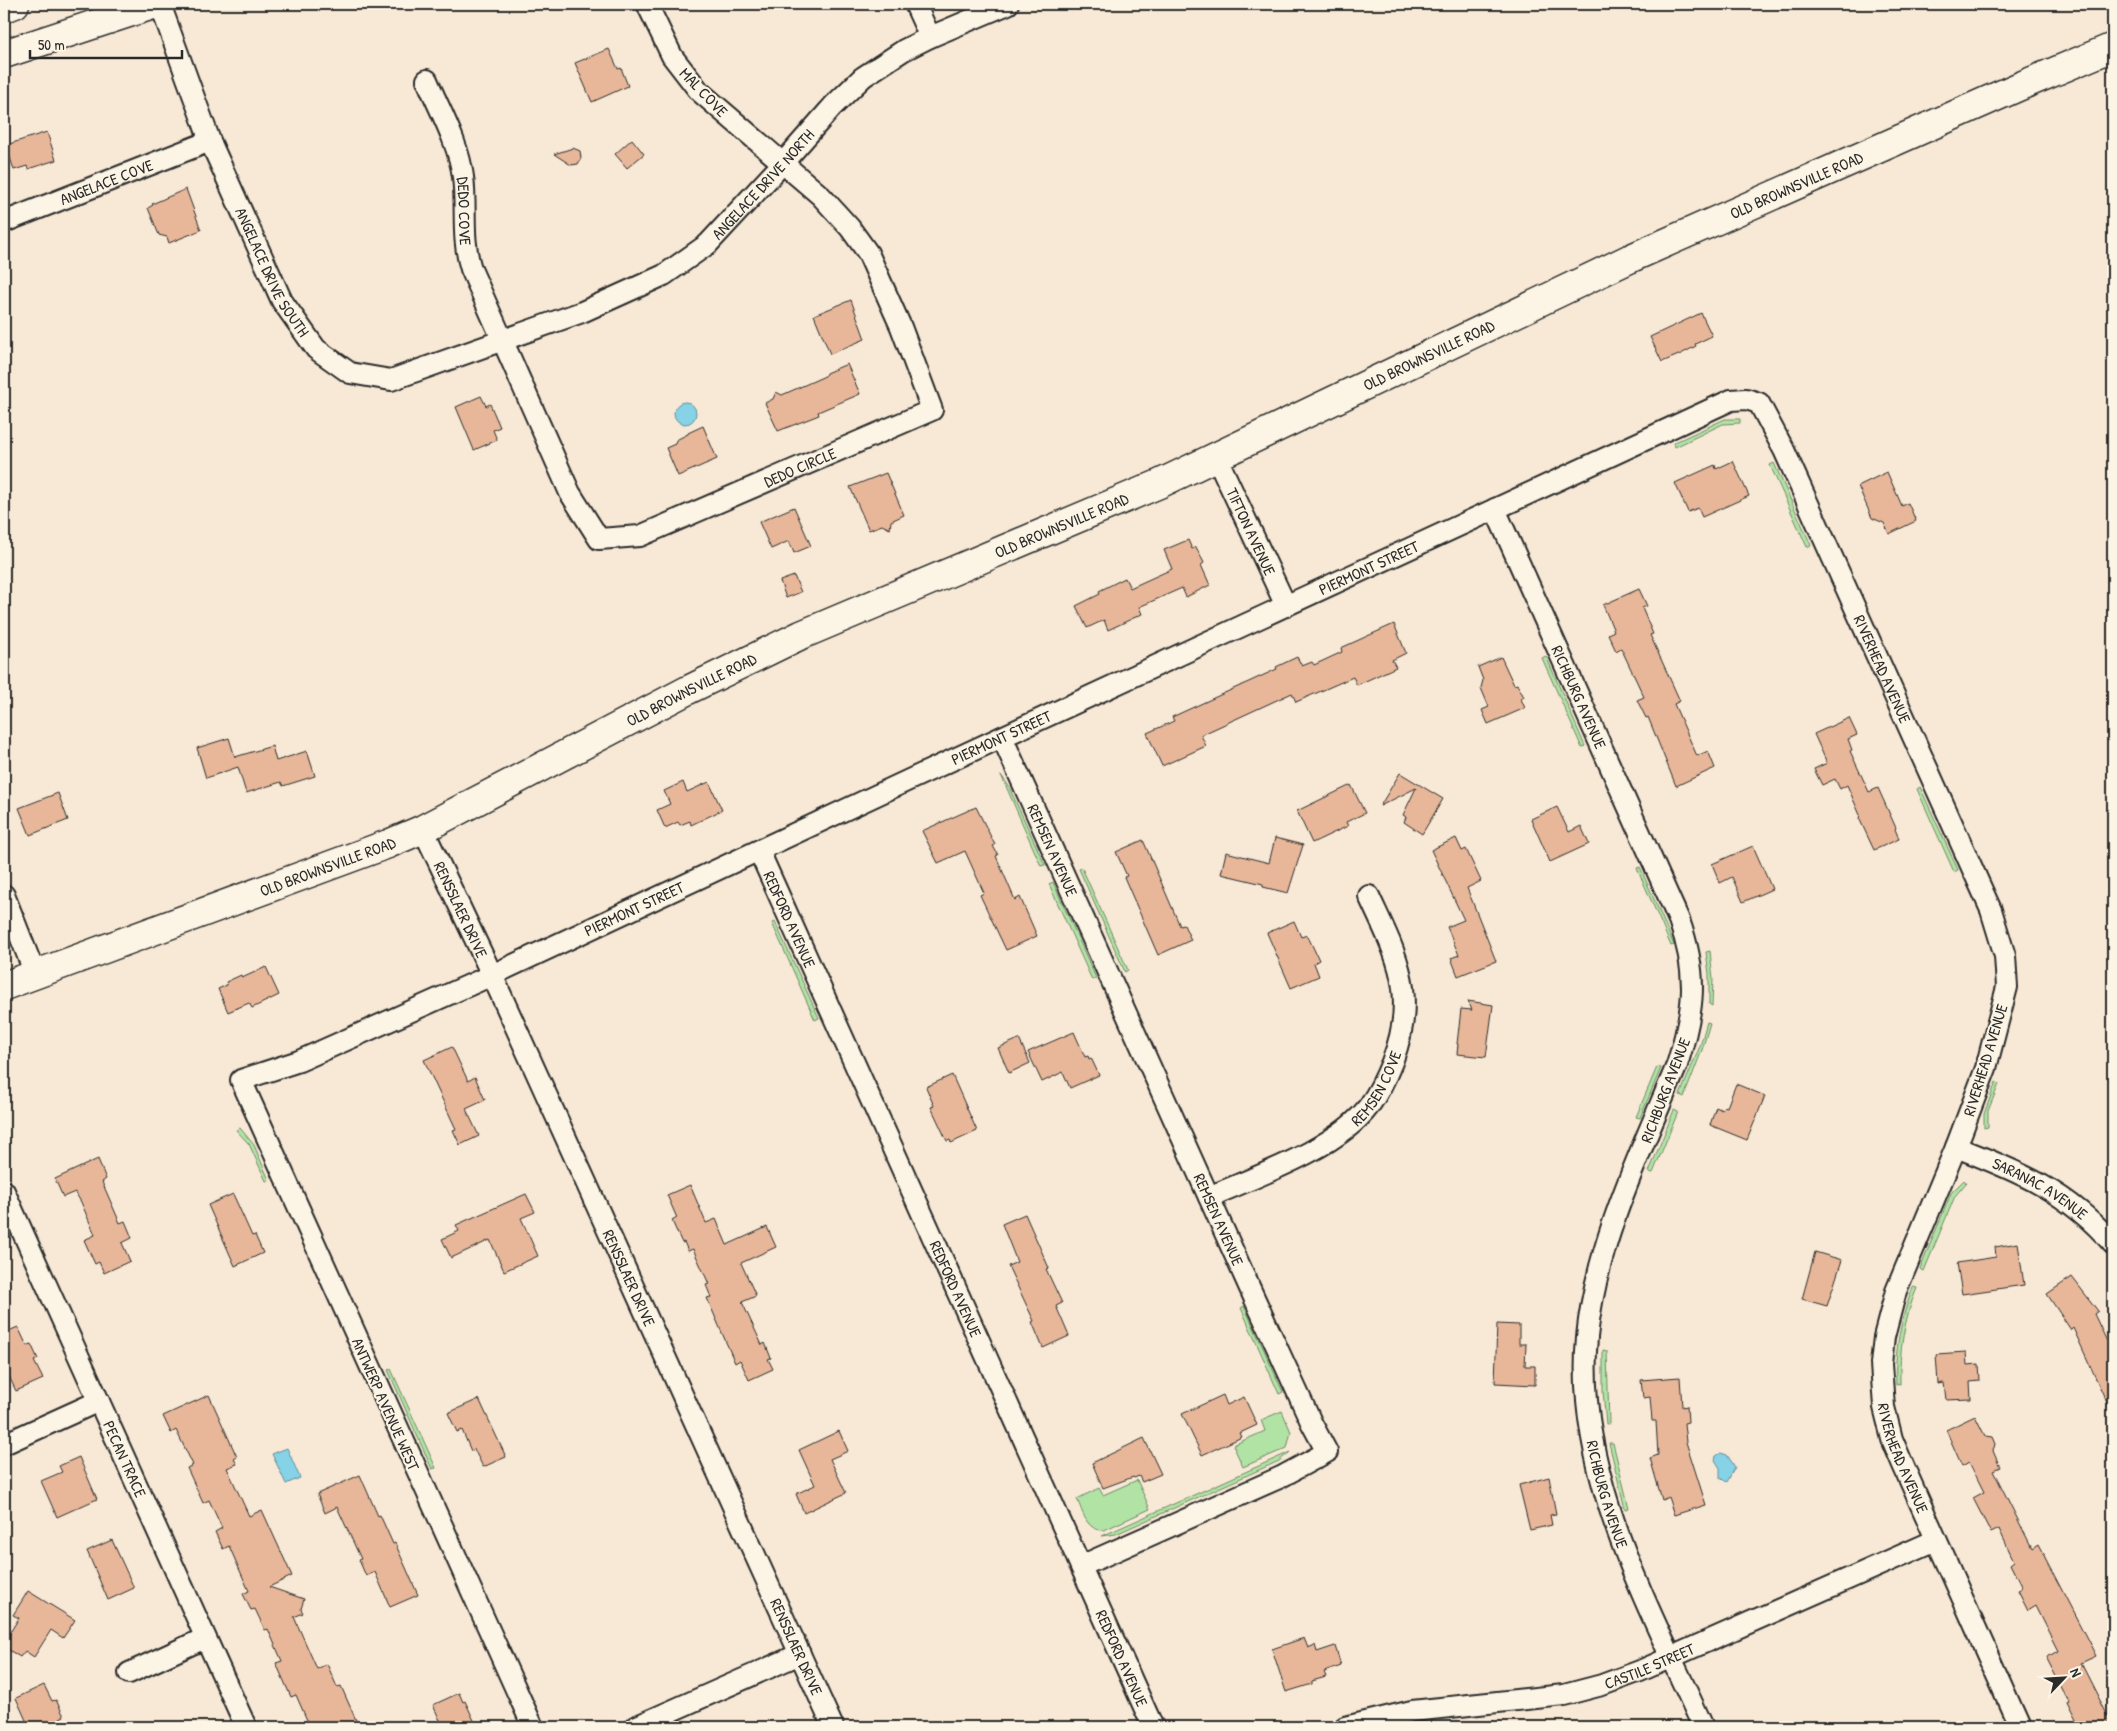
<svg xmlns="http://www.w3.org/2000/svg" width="2117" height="1731" viewBox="0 0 2117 1731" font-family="'Patrick Hand',sans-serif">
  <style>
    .green { fill: #b1e3a4; stroke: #6e8768 }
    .water { fill: #86d2e6; stroke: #628f9b }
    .building { fill: #e8b799; stroke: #2b2b2b }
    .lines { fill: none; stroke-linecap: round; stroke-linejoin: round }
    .street-casing { stroke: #2b2b2b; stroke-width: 24 }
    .secondary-casing { stroke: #2b2b2b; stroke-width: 31 }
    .street { stroke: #fcf5e5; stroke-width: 20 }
    .secondary { stroke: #fcf5e5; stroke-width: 28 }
    .labels { text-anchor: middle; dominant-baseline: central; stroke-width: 4; stroke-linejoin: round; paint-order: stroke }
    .street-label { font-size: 16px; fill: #2b2b2b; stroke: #fcf5e5 }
  </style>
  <rect width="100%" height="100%" fill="#f8e9d6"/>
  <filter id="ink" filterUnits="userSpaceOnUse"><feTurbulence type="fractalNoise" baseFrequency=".02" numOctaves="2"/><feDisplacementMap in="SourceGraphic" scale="10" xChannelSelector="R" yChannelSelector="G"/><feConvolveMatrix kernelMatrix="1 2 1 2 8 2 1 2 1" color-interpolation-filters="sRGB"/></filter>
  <g filter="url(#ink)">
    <!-- green -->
    <g class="green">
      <path d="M1725 419H1740V423L1723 424 1675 447 1673 443Z"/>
      <path d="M1774 463 1811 545 1807 547 1770 465Z"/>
      <path d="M1546 656 1585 746 1582 748 1542 658Z"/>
      <path d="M1001 775 1008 785 1045 865 1041 866Z"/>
      <path d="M1920 787 1958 870 1954 872 1917 789Z"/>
      <path d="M1640 867 1674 945 1671 946 1637 868Z"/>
      <path d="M1082 868 1128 970 1125 972 1079 869Z"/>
      <path d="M1053 882 1096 978 1092 980 1049 884Z"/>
      <path d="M775 922 819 1018 815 1020 772 923Z"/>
      <path d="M1710 951 1713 979 1712 1006 1709 1004V974L1706 952Z"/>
      <path d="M1707 1022 1710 1023 1702 1050 1684 1097 1680 1095 1700 1046Z"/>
      <path d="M1657 1067 1661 1068 1640 1118 1636 1117Z"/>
      <path d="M1996 1082 1999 1084 1988 1111V1127L1984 1128V1114Z"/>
      <path d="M1674 1110 1678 1112 1653 1173 1649 1172Z"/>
      <path d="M240 1128 254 1145 269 1180 266 1181 249 1144 236 1130Z"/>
      <path d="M1964 1180 1966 1183 1955 1196 1924 1271 1920 1269 1951 1193Z"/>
      <path d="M1913 1287 1917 1288C1904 1319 1899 1351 1900 1384L1896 1385C1894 1350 1901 1319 1913 1287Z"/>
      <path d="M1244 1306 1283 1392 1279 1394 1241 1308Z"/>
      <path d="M1603 1350 1607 1351 1609 1424H1606L1603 1391Z"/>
      <path d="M391 1369 436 1468 432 1469 388 1370Z"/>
      <path d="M1282 1411 1291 1432 1287 1448 1243 1467 1233 1445 1265 1431 1261 1420Z"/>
      <path d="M1609 1443H1613L1629 1508 1625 1509Z"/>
      <path d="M1290 1452 1279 1461 1116 1534 1102 1536Z"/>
      <path d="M1137 1480 1150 1509 1104 1530C1086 1531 1083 1512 1077 1499L1099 1488 1103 1495Z"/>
    </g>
    <!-- water -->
    <g class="water">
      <circle cx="685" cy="413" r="11"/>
      <path d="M287 1448 300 1478 286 1484 272 1454Z"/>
      <path d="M1721 1453 1727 1455 1735 1467 1727 1482 1720 1478V1468L1715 1460 1716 1456Z"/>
    </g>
    <!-- building -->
    <g class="building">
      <path d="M609 49 618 69 621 68 628 86 592 102 575 63Z"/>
      <path d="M47 132 56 160 28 169 27 166 14 170 6 145Z"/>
      <path d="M632 139 644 154 627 168 615 154Z"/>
      <path d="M573 148 580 151 581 158 578 164 571 165 554 154Z"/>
      <path d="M186 189 201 230 169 243 167 237 159 235 148 208 153 205 152 204Z"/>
      <path d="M851 300 865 339 830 354 814 315Z"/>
      <path d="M1701 313 1712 336 1695 344 1696 346 1681 354 1662 362 1650 337Z"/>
      <path d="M847 364 860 394 818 412 819 415 778 431 765 403 773 399 776 392 782 395 825 376 826 373Z"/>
      <path d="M481 396 486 406 490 404 500 427 493 430 497 440 474 450 456 407Z"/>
      <path d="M703 426 717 459 678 476 666 448 675 444 676 440 688 434V433Z"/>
      <path d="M1733 461 1749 496 1702 517 1698 508 1688 512 1675 483 1715 465 1716 469Z"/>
      <path d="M1887 472 1902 506 1908 503 1916 521 1889 534 1884 523 1872 518 1858 486Z"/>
      <path d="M886 473 904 515 891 521 890 529 882 525 869 530 850 487Z"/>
      <path d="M794 507 811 546 794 553 789 541 771 549 759 522Z"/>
      <path d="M1188 540 1192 549 1196 547 1204 563 1201 565 1210 585 1186 597 1182 588 1139 607 1142 614 1108 630 1104 620 1087 628 1076 606 1100 594 1099 591 1125 578 1130 588 1172 569 1164 550Z"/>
      <path d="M794 576 801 592 786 598 780 581Z"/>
      <path d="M1639 589 1647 606 1642 608 1653 634 1650 635 1680 701 1674 704 1697 756 1708 751 1715 768 1676 786 1648 717 1646 718 1637 700 1644 697 1621 648 1616 651 1608 634 1614 631 1603 605Z"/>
      <path d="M1394 624 1406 653 1392 660 1396 667 1357 685 1353 677 1296 702 1292 693 1201 735 1206 746 1162 766 1147 733 1174 721 1172 717 1277 669 1276 667 1297 657 1302 666 1312 662 1314 665 1342 652 1341 648Z"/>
      <path d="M1501 657 1514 685 1517 684 1524 697 1521 699 1525 708 1488 724 1482 710 1489 707 1481 688 1483 680 1478 667Z"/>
      <path d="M1849 718 1857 735 1848 739 1852 750 1850 751 1869 792 1878 788 1896 828 1895 829 1899 839 1874 850 1859 818 1860 815 1847 785 1840 789 1835 779 1822 785 1814 769 1827 763 1814 734Z"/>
      <path d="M229 738 235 757 272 746 276 761 307 751 315 776 283 786 281 782 246 793 238 767 206 778 197 748Z"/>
      <path d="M1400 773 1443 799 1422 834 1404 822 1406 817 1403 815 1416 788 1380 806Z"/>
      <path d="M683 782 687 792 709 782 722 810 691 825 690 821 680 825 678 822 665 828 657 810 670 804 664 791Z"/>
      <path d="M1351 785 1365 813 1346 822 1348 826 1312 843 1297 811Z"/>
      <path d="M58 793 68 820 30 835 19 808Z"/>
      <path d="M976 807 995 845 993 846 998 855 996 856 1015 900 1020 897 1037 936 1006 950 980 895 984 893 965 851 938 863 922 831Z"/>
      <path d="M1557 807 1569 832 1581 826 1589 844 1550 862 1531 819Z"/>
      <path d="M1275 838 1303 845 1288 893 1263 887V884L1221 874 1226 852 1269 863Z"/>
      <path d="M1456 838 1462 851 1466 849 1481 881 1467 888 1496 961 1458 976 1451 958 1459 955 1447 927 1464 920 1431 850Z"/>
      <path d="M1143 840 1180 926 1184 925 1191 940 1158 955 1124 877 1127 876 1116 852Z"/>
      <path d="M1753 846 1772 889 1743 902 1732 877 1720 883 1712 864Z"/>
      <path d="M1294 921 1301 937 1307 935 1312 945 1319 960 1314 963 1319 976 1291 988 1267 933Z"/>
      <path d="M266 967 279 995 252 1008 249 1003 228 1012 218 989 227 985 226 982 241 975 242 978Z"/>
      <path d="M1468 1001 1493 1005 1486 1057 1457 1054 1458 1044H1457L1461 1009 1472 1010Z"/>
      <path d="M1074 1032 1085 1057 1088 1056 1089 1059 1091 1058 1099 1075 1070 1088 1063 1072 1042 1082 1028 1052Z"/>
      <path d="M1019 1039 1030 1063 1009 1073 998 1048Z"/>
      <path d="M452 1047 468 1081 475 1077 485 1100 466 1109 479 1136 460 1145 453 1130 456 1129 424 1060Z"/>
      <path d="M952 1075 977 1131 951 1143 950 1140 947 1141 931 1107 934 1106 926 1087Z"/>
      <path d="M1736 1084 1765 1096 1747 1140 1710 1125 1716 1107 1722 1110 1724 1106 1727 1107Z"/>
      <path d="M98 1159 106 1179 102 1182 120 1223 125 1221 132 1238 122 1243 130 1261 104 1273 99 1262 95 1264 84 1240 95 1235 81 1202 75 1192 63 1197 55 1179Z"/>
      <path d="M690 1185 706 1223 716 1219 727 1245 767 1227 776 1247 741 1263 756 1296 742 1302 762 1345 765 1343 771 1358 768 1359 773 1369 749 1380 740 1360 735 1363 707 1298 711 1297 706 1285 709 1284 693 1249 688 1251 684 1242 682 1243 672 1221 677 1218 667 1195Z"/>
      <path d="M233 1194 252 1236 255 1235 263 1253 235 1266 208 1205Z"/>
      <path d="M526 1194 535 1212 521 1218 538 1256 504 1271 490 1240 451 1258 442 1239 459 1231 456 1225Z"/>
      <path d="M1025 1214 1049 1268 1046 1269 1062 1303 1056 1306 1069 1336 1043 1348 1032 1322 1034 1321 1008 1266 1017 1262 1002 1224Z"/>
      <path d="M2018 1243 2024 1285 1962 1294 1957 1263 1996 1257 1995 1247Z"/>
      <path d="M1815 1252 1842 1260 1827 1306 1802 1299Z"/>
      <path d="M2072 1277 2098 1311 2094 1314 2113 1354V1416L2073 1328 2071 1330 2047 1294Z"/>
      <path d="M1497 1324 1519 1325V1344H1526L1525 1366H1535V1385L1495 1383Z"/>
      <path d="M18 1327 27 1346 31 1344 38 1359 34 1361 43 1379 16 1391 4 1366V1333Z"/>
      <path d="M1966 1352 1967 1365 1979 1364 1980 1381 1970 1382 1971 1399 1946 1400 1944 1383 1938 1384 1936 1354Z"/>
      <path d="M1680 1377 1682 1407 1687 1406 1688 1422 1684 1423 1686 1442 1706 1505 1674 1515 1668 1497 1662 1500 1650 1458 1658 1455 1656 1421H1652L1650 1397 1643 1398 1641 1380Z"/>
      <path d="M209 1395 237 1457 234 1459 237 1464 227 1468 249 1516 262 1510 292 1576 269 1587 304 1599 301 1609 303 1613 294 1617 317 1669 327 1664 337 1687 341 1686 359 1727H310L296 1695 291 1697 276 1663 282 1661 268 1629 265 1630 255 1609 251 1610 243 1594 249 1591 229 1546 223 1549 215 1532 222 1528 209 1500 203 1503 187 1468 193 1465 176 1430 171 1433 163 1416Z"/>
      <path d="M1223 1395 1227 1405 1244 1397 1257 1425 1240 1433 1242 1437 1202 1455 1182 1414Z"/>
      <path d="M479 1399 506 1457 483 1467 474 1449 471 1451 462 1430 457 1432 448 1413Z"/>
      <path d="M1975 1416 1985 1436 1992 1437 1995 1444 1993 1451 2000 1467 1993 1470 2032 1548 2038 1544 2096 1656 2081 1663 2111 1722 2100 1727H2079L2066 1701 2068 1700 2046 1657 2059 1651 2036 1605 2028 1610 2018 1590 2022 1588 2010 1564 2014 1561 1999 1529 1991 1533 1973 1498 1984 1492 1969 1462 1962 1466 1946 1430Z"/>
      <path d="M839 1431 848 1451 830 1459 846 1493 804 1513 796 1494 815 1485 799 1450Z"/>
      <path d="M1144 1438 1161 1474 1142 1482 1139 1476 1134 1478 1133 1477 1103 1488 1092 1463Z"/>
      <path d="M79 1457 97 1499 57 1517 41 1481 62 1472 59 1466Z"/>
      <path d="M360 1475 378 1516 380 1515 393 1544 395 1543 418 1595 390 1607 375 1572 366 1576 359 1560 361 1559 337 1507 325 1513 317 1494Z"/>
      <path d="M1549 1477 1556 1514 1550 1515 1552 1525 1530 1530 1519 1485Z"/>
      <path d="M112 1540 134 1588 108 1600 87 1551Z"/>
      <path d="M28 1591 75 1620 63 1638 51 1630 34 1657 25 1651 20 1657 4 1647V1642L19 1618 13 1615Z"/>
      <path d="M1304 1638 1308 1648 1315 1645 1317 1652 1335 1646 1341 1666 1324 1672 1326 1677 1312 1681V1684L1286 1692 1272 1649Z"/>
      <path d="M44 1685 52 1701 56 1700 64 1716 60 1718 64 1727H29L16 1698Z"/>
      <path d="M459 1693 463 1702 465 1701 477 1727H443L433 1705Z"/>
    </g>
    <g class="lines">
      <defs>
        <g id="street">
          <path id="s1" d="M160 4 210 141 282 301 316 349 350 373 391 380 582 312 664 275 708 244 782 164 833 106 863 77 904 50 930 37 1008 4"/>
          <path d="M915 4 930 37"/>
          <path id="s2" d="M427 80C440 111 459 144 463 177 467 208 461 238 471 269L570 493 599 539 640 536 932 410 901 327 868 253 850 228 821 196 699 91 672 56 647 4"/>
          <path id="s3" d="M4 222 210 141"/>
          <path id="s4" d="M1217 458 1286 606"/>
          <path id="s5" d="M1495 509 1679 920C1699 976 1694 1010 1677 1065 1641 1151 1596 1243 1587 1337 1574 1474 1649 1606 1703 1727"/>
          <path id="s6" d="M1002 737 1252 1293 1312 1424 1327 1452 1281 1477 1081 1566"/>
          <path id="s7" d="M423 829 492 975 833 1727"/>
          <path id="s8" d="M759 851 1153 1727"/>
          <path d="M4 895 35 974"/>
          <path id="s9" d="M1956 1147C2018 1171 2069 1192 2113 1244"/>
          <path id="s10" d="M4 1191 246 1727"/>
          <path id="s11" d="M1209 1197C1257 1176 1338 1148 1369 1106 1379 1092 1386 1077 1392 1062 1401 1039 1406 1013 1403 988 1399 956 1382 925 1369 896"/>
          <path d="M4 1444 99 1401"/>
          <path d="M129 1673 205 1638"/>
          <path id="s12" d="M533 1727 241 1080 299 1061 492 975 911 779 1731 400 1746 399 1759 403 1784 450 1991 910 2005 956 2007 987 1986 1068 1956 1147 1896 1291 1884 1337 1881 1364 1884 1407 1892 1439 1903 1465 2020 1727"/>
          <path d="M635 1727 800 1654"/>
          <path id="s13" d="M1345 1727 1412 1711 1564 1695 1602 1685 1640 1671 1936 1540"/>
        </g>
        <g id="secondary">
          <path d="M4 8 15 4"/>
          <path d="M4 54 156 4"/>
          <path id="s14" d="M4 986 388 844 423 829 688 690 801 635 1159 484 1629 259 2018 87 2113 47"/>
        </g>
      </defs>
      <!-- street casing -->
      <use href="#street" class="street-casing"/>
      <!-- secondary casing -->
      <use href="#secondary" class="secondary-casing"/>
      <!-- street -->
      <use href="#street" class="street"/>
      <!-- secondary -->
      <use href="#secondary" class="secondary"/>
    </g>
  </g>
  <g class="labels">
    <!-- street labels -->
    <g class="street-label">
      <text transform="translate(704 92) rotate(46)">MAL COVE</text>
      <text stroke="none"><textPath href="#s3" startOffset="110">ANGELACE COVE</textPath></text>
      <text stroke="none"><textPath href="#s1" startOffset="891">ANGELACE DRIVE NORTH</textPath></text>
      <text stroke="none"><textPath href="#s14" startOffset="1965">OLD BROWNSVILLE ROAD</textPath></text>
      <text stroke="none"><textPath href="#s2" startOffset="138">DEDO COVE</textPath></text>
      <text stroke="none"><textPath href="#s1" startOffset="291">ANGELACE DRIVE SOUTH</textPath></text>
      <text stroke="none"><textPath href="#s14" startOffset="1560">OLD BROWNSVILLE ROAD</textPath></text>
      <text stroke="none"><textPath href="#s2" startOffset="711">DEDO CIRCLE</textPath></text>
      <text stroke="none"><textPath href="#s14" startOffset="1155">OLD BROWNSVILLE ROAD</textPath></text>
      <text stroke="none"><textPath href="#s4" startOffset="81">TIFTON AVENUE</textPath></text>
      <text stroke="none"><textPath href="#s12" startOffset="1949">PIERMONT STREET</textPath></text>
      <text stroke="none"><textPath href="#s12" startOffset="2670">RIVERHEAD AVENUE</textPath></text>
      <text stroke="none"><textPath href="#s14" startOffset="750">OLD BROWNSVILLE ROAD</textPath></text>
      <text stroke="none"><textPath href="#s5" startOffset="206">RICHBURG AVENUE</textPath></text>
      <text stroke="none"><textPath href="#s12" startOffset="1544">PIERMONT STREET</textPath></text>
      <text stroke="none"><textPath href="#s6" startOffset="124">REMSEN AVENUE</textPath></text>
      <text stroke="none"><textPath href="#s14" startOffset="345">OLD BROWNSVILLE ROAD</textPath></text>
      <text stroke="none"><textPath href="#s7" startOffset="89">RENSSLAER DRIVE</textPath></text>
      <text stroke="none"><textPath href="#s12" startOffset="1139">PIERMONT STREET</textPath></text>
      <text stroke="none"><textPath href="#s8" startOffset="75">REDFORD AVENUE</textPath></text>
      <text transform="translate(1985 1060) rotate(-73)">RIVERHEAD AVENUE</text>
      <text stroke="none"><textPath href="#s11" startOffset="205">REMSEN COVE</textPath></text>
      <text transform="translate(1665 1090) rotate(-69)">RICHBURG AVENUE</text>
      <text stroke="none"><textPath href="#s9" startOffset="94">SARANAC AVENUE</textPath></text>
      <text stroke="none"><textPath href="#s6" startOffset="529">REMSEN AVENUE</textPath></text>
      <text stroke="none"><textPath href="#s7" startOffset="494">RENSSLAER DRIVE</textPath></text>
      <text stroke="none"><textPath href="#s8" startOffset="480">REDFORD AVENUE</textPath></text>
      <text transform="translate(386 1404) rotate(66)">ANTWERP AVENUE WEST</text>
      <text stroke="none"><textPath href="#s12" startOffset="3510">RIVERHEAD AVENUE</textPath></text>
      <text stroke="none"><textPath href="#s10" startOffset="294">PECAN TRACE</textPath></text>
      <text stroke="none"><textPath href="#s5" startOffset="1046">RICHBURG AVENUE</textPath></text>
      <text stroke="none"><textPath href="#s7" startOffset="899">RENSSLAER DRIVE</textPath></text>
      <text stroke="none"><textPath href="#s8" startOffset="885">REDFORD AVENUE</textPath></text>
      <text stroke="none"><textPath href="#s13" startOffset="312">CASTILE STREET</textPath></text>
    </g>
  </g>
  <!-- margin -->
  <rect width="2117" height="1731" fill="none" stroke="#fcf5e5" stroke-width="20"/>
  <rect x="10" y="10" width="2097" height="1711" fill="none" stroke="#2b2b2b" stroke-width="2" filter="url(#ink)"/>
  <!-- north arrow -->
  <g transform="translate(2064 1678) rotate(65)" stroke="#fcf5e5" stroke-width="4" paint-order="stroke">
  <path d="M0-4L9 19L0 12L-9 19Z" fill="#2b2b2b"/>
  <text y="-8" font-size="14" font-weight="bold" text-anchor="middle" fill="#2b2b2b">N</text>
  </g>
  <!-- scale -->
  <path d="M30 50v8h152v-8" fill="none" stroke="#2b2b2b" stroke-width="2.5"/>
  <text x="38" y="50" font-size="15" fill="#2b2b2b" stroke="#fcf5e5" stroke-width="4" paint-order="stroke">50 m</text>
</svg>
